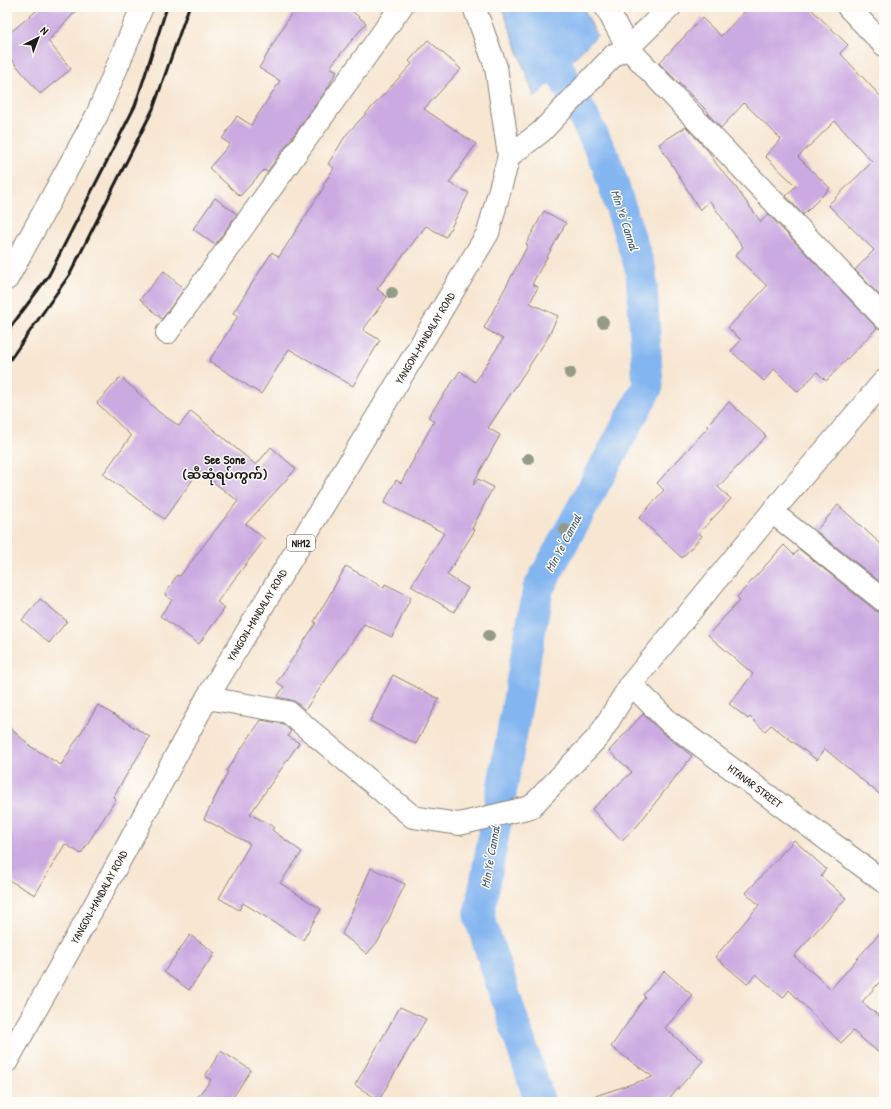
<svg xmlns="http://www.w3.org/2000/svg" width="891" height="1109" viewBox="0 0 891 1109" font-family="'Patrick Hand','Noto Sans Myanmar',sans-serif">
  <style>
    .water { fill: #83b5f0; stroke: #506886 }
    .pier { fill: #f7e6d2 }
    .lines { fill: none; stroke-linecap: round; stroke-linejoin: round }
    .canal { stroke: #83b5f0; stroke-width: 31 }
    .building { fill: #cbaae1 }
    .minor-casing { stroke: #8a8177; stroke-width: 24 }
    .highway-casing { stroke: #8a8177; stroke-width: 24 }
    .minor { stroke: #fff; stroke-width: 22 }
    .highway { stroke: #fff; stroke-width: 22 }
    .rail { stroke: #1c1c1c; stroke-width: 3 }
    .tree { fill: #949b86 }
    .labels { text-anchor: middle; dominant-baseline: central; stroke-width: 3; stroke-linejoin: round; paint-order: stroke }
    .shield { fill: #fdfcf7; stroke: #605f5e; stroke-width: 1 }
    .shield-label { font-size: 10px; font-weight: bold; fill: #1c1c1c }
    .street-label { font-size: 11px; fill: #1c1c1c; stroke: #fdfcf7 }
    .water-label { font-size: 12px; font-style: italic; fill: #455971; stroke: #fdfcf7 }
    .quarter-label { font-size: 13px; font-weight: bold; fill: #1c1c1c; stroke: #fdfcf7 }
  </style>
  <rect width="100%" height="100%" fill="#fdfcf7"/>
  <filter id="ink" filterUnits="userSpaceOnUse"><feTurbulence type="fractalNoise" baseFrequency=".025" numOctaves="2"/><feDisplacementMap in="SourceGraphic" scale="8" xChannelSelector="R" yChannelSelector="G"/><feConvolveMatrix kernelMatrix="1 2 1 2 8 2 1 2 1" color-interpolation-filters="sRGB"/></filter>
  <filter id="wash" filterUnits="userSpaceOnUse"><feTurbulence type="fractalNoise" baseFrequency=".012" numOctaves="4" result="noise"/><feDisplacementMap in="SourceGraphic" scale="16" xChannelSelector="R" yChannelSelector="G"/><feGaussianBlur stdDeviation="0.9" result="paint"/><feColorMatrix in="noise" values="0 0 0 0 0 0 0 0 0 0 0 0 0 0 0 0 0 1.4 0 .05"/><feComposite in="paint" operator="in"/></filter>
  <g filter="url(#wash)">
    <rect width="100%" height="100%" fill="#f7e6d2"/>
    <!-- water -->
    <path class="water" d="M502 7H583L597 36 535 98Z"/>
    <!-- pier -->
    <path class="pier" d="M597 36 598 38 536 100 535 98Z"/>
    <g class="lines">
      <!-- canal -->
      <path class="canal" d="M534 7 540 31 605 159 641 271 648 386 538 589 479 916 540 1102"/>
    </g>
    <g id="blocks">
      <!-- building -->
      <g class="building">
        <path d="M41 7H80L48 41 71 69 40 94 7 54V35Z"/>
        <path d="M295 7H347L366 23 330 67 337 71 327 89 267 172 264 170 240 196 209 168 230 144 222 139 237 116 251 125 280 81 259 68Z"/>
        <path d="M749 7H809L848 45 840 53 884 100V300L855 270 874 250 828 205 872 162 835 121 798 157 830 188 803 215 786 196 796 186 765 156 781 139 744 103 721 128 708 114 709 113 659 63 702 18 721 36Z"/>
        <path d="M428 40 461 69 424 109 476 144 449 183 469 193 446 237 426 226 377 289 387 297 363 330 380 340 353 386 289 349 261 394 209 361 238 316 233 313 272 252 279 257 324 187 323 185 334 168 328 164 346 135 412 64 409 61Z"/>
        <path d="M686 127 709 152 717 165 731 181 761 222 768 214 877 328 826 381 817 372 798 392 774 369 764 381 731 351 741 340 728 328 767 286 735 256 743 247 710 201 700 210 659 144Z"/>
        <path d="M215 198 237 214 215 245 193 229Z"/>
        <path d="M544 211 566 223 532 284 538 287 530 303 558 316 547 339 488 428 500 435 473 484 474 485 478 479 493 487 472 529 475 530 447 575 468 588 454 612 411 586 444 533 384 503 396 480 401 483 434 421 428 417 460 371 475 382 503 339 484 328 528 245 526 244Z"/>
        <path d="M164 271 184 289 162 319 140 299Z"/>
        <path d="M121 377 159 412 179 426 191 411 256 465 271 447 296 469 246 524 265 539 217 602 225 608 199 644 160 616 172 600 165 595 177 575 180 576 238 501 199 471 164 519 103 474 131 436 97 403Z"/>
        <path d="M729 402 766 436 718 487 731 499 699 533 702 536 682 558 639 518 664 490 657 483 709 426 707 425Z"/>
        <path d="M838 505 884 547V585L816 531Z"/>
        <path d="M784 545 794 555 799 549 876 611 884 613V798L825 749 817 760 771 725 765 731 750 717 748 719 729 704 753 674 708 635 740 600 737 597Z"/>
        <path d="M346 566 384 588 385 584 411 597 392 637 364 624 305 710 296 702 291 700 277 697 284 687 277 682 316 623 314 622Z"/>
        <path d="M40 599 67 621 49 643 22 620Z"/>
        <path d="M393 675 439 699 416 744 370 721Z"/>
        <path d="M98 705 150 737 113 797 116 799 81 854 65 844 35 895 7 879V725L30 746 61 765Z"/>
        <path d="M643 714 663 733 692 756 637 826 621 841 592 809 632 772 609 751Z"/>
        <path d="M261 720 283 724 291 731 288 736 299 743 250 814 274 827 272 830 302 852 280 883 321 909 303 940 243 903 239 910 219 898 250 844 204 819 228 772 226 771Z"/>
        <path d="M794 840 826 869 821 876 846 898 794 956 831 989 884 928V977L862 1002 884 1020V1057L853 1031 841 1043 789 990 783 998 756 974 747 984 715 957 759 905 746 893Z"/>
        <path d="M371 868 405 884 379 940 367 954 342 934Z"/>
        <path d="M190 935 215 953 189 990 164 972Z"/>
        <path d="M664 971 693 996 665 1028 703 1061 666 1102H593L592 1097 653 1077 611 1047 645 997 643 995Z"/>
        <path d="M400 1007 426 1019 379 1100 355 1085Z"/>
        <path d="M221 1051 251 1070 230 1102H193L211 1080 205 1076Z"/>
      </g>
    </g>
  </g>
  <g filter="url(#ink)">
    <use href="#blocks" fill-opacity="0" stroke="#8a8177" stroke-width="1"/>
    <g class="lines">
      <defs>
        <g id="minor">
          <path d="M606 7 628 48 884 318"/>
          <path d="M848 7 884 45"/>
          <path d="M509 156 541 132 614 55 628 48 670 7"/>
          <path d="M7 279 97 115 142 7"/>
          <path d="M167 333 401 7"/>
          <path d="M772 512 884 601"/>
          <path d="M631 684 669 722 884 882"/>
          <path d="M207 698 288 712 413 817 459 824 531 807 599 736 631 684 772 512 884 381"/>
        </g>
        <path id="highway" d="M7 1061 116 867 207 698 488 233 509 156 496 67 474 7"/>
      </defs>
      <!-- minor casing -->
      <use href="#minor" class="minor-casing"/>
      <!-- highway casing -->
      <use href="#highway" class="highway-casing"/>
      <!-- minor -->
      <use href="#minor" class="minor"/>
      <!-- highway -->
      <use href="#highway" class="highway"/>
      <!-- rail -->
      <g class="rail">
        <path d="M7 332 49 275 135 106 167 7"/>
        <path d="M7 364 70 274 153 109 189 7"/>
      </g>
    </g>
    <!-- trees -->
    <g class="tree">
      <circle cx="392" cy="293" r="6"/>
      <circle cx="603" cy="322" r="6"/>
      <circle cx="570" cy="373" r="6"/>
      <circle cx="528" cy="459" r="6"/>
      <circle cx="565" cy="530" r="6"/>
      <circle cx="489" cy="636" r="6"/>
    </g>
  </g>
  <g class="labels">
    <!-- shield labels -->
    <rect class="shield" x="287" y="535" width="28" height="16" rx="3"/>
    <g class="shield-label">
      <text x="301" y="543">NH12</text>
    </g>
    <!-- street labels -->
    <g class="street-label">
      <text transform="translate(425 338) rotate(-59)">YANGON-MANDALAY ROAD</text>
      <text transform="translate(257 615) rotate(-59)">YANGON-MANDALAY ROAD</text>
      <text transform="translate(755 786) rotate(37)">HTANAR STREET</text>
      <text transform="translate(99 897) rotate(-61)">YANGON-MANDALAY ROAD</text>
    </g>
    <!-- water labels -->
    <g class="water-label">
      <text transform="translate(625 220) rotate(72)">Min Ye' Cannal</text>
      <text transform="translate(563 543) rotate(-62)">Min Ye' Cannal</text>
      <text transform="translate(490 857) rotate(-80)">Min Ye' Cannal</text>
    </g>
    <!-- quarter labels -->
    <g class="quarter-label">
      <text x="225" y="459">See Sone<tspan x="225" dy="15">(ဆီဆုံရပ်ကွက်)</tspan></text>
    </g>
  </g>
  <!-- margin -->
  <rect width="891" height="1109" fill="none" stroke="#fdfcf7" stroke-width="24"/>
  <!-- north arrow -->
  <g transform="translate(38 38) rotate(42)" stroke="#fdfcf7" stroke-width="3" paint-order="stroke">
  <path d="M0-3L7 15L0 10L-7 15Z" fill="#1c1c1c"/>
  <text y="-6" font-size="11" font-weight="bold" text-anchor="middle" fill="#1c1c1c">N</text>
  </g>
</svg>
